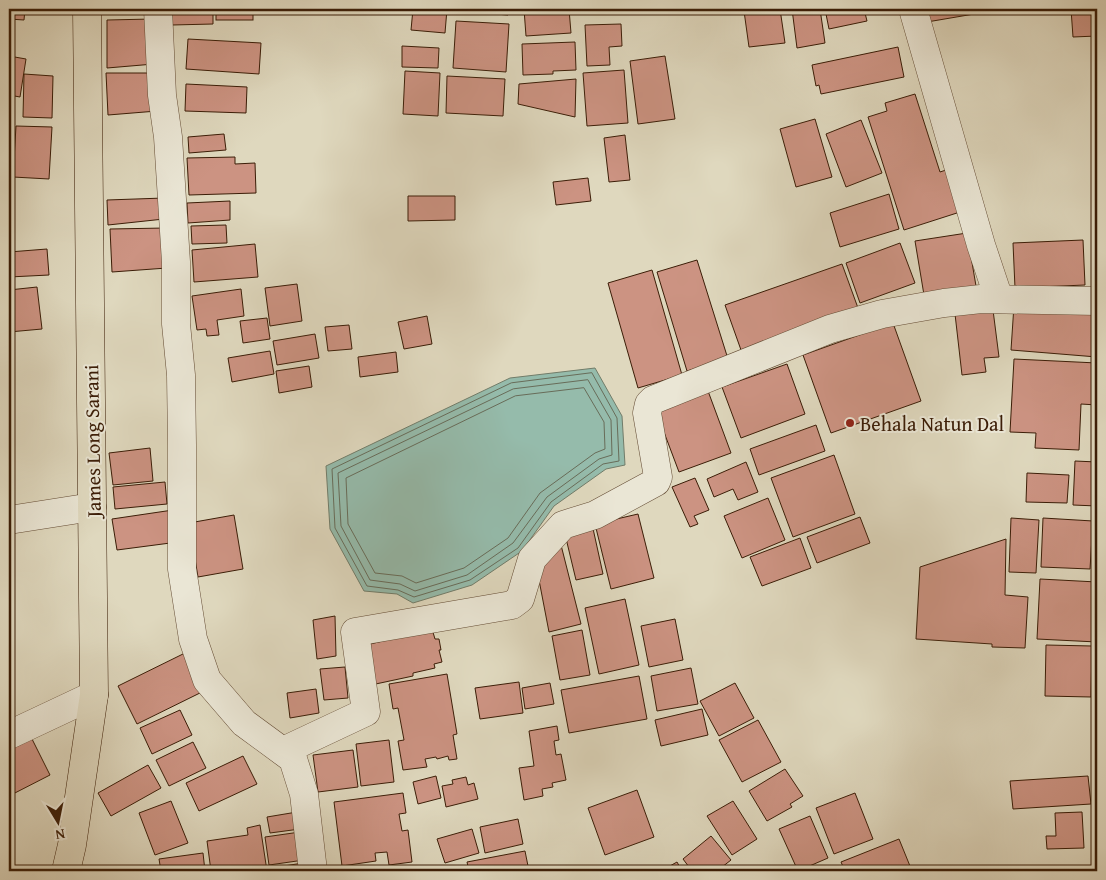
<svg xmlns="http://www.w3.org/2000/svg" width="1106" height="880" viewBox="0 0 1106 880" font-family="'Gentium Book Plus',serif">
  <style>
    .water { fill: #95bbab; stroke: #717c69 }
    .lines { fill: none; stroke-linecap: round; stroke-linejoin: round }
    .shore { stroke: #686c59; stroke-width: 1 }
    .building { fill: #cc9382; stroke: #3b1d07 }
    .minor-casing { stroke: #644c35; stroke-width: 29 }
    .major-casing { stroke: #3b1d07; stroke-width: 29 }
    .minor { stroke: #eae6d5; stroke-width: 28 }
    .major { stroke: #dfd8be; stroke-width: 28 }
    .poi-dot { fill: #8f2418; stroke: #eae6d5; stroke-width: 2 }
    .labels { text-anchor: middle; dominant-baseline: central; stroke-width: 4; stroke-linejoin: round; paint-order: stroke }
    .poi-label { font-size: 20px; fill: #3b1d07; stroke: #eae6d5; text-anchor: start }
    .street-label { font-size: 20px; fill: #3b1d07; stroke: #eae6d5 }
  </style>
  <rect width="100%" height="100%" fill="#dfd8be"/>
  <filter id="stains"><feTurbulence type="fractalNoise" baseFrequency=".004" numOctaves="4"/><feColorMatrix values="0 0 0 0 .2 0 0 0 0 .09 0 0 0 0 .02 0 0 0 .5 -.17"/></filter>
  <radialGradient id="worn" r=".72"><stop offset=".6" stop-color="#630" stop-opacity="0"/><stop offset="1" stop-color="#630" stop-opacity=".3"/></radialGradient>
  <!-- water -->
  <path class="water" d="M595 368 622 416 625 465 606 469 554 506 522 551 472 585 413 603 397 594 364 591 330 529 326 466 510 378Z"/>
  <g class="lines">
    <!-- shore -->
    <g class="shore">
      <path d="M592 373 617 418 619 461 603 464 551 502 518 548 470 580 414 597 398 590 367 586 335 528 332 469 511 383Z"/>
      <path d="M588 380 611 420 612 455 599 459 547 497 513 543 467 575 415 591 400 584 370 580 341 526 338 473 513 389Z"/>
      <path d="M584 388 604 422 605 449 595 453 540 493 508 538 464 568 416 583 402 576 375 573 348 524 346 478 515 396Z"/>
    </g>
  </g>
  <!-- building -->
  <g class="building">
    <path d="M9 9H25L24 20 9 19Z"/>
    <path d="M172 9H213V24L172 25Z"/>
    <rect x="216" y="9" width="37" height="11"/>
    <path d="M413 9H447L445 33 411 30Z"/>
    <path d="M455 9H509L508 15 455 11Z"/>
    <path d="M524 9H569L571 33 526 36Z"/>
    <rect x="583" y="9" width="42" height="1"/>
    <path d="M763 9H780L785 43 749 47 744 11Z"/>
    <path d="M792 9H820L825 43 797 48Z"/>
    <path d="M825 9H864L867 21 829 29Z"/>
    <path d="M925 9H973L974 14 927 22Z"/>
    <path d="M1071 9H1097V36L1073 37Z"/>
    <path d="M152 19 154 64 107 68V20Z"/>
    <path d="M456 21 509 24 506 72 453 68Z"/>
    <path d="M621 24 622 46 609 47 610 65 587 66 585 25Z"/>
    <path d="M188 39 261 43 259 74 186 69Z"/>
    <path d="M575 42 576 70 553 71V74L523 75 522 44Z"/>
    <path d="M402 46 439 48 438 68 402 67Z"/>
    <path d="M898 47 904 77 821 94 819 85 816 86 812 65Z"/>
    <path d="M9 56 26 59 20 97 9 95Z"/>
    <path d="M665 56 675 119 638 124 630 61Z"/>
    <path d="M624 70 628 123 587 126 583 73Z"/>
    <path d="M405 71 440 73 438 116 403 114Z"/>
    <path d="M106 73H156L157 111 108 115Z"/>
    <path d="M24 74 53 76 52 118 23 117Z"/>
    <path d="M447 76 505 79 503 116 446 113Z"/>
    <path d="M576 79 575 117 518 104 519 84Z"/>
    <path d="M186 84 247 87 246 113 185 111Z"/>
    <path d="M915 94 940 172 946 170 960 212 904 230 868 117 887 111 885 103Z"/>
    <path d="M815 119 832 177 796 187 780 129Z"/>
    <path d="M861 120 882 173 846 187 826 134Z"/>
    <path d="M16 126 52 127 49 179 13 177Z"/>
    <path d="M224 134 226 150 189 153 188 137Z"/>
    <path d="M625 135 630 180 609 182 604 138Z"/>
    <path d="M235 157V164L255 163 256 193 189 195 187 158Z"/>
    <path d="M588 178 591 201 556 205 553 182Z"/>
    <path d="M889 194 899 229 840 247 830 213Z"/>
    <path d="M408 196H455V220L408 221Z"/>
    <path d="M164 198V219L108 225 107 200Z"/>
    <path d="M230 201V220L188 223 187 203Z"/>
    <path d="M226 225 227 243 192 244 191 226Z"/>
    <path d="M165 228 167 268 112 272 110 229Z"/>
    <path d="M967 233 976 286 924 295 915 241Z"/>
    <path d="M1083 240 1085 285 1015 288 1013 243Z"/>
    <path d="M900 243 915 283 860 303 846 263Z"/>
    <path d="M255 244 258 277 194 282 192 250Z"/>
    <path d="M47 249 49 275 9 277V252Z"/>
    <path d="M697 260 728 359 687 371 657 272Z"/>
    <path d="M842 264 858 308 741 350 725 305Z"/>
    <path d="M652 270 682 375 638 388 608 283Z"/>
    <path d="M297 284 302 321 270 326 265 288Z"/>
    <path d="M37 287 42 329 9 332V290Z"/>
    <path d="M241 289 244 316 217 320 219 335 207 336 206 329 197 330 192 296Z"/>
    <path d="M1014 305 1097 311V357L1011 350Z"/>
    <path d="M993 310 999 357 984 358 986 372 962 375 955 314Z"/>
    <path d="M427 316 432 344 404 349 398 322Z"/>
    <path d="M267 318 270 339 243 343 240 321Z"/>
    <path d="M893 323 921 401 831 433 803 355Z"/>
    <path d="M349 325 352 349 328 351 325 327Z"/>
    <path d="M315 334 319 358 277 365 273 341Z"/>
    <path d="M270 351 274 374 232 382 228 358Z"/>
    <path d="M396 352 398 372 360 377 358 357Z"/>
    <path d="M1014 359 1097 363V405L1081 404 1079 450 1035 448 1036 433 1010 432Z"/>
    <path d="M787 364 805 414 741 438 722 387Z"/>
    <path d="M309 366 312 387 279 393 276 371Z"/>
    <path d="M708 391 731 453 679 472 656 411Z"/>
    <path d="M816 425 825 451 759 475 750 449Z"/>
    <path d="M150 448 153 481 113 485 109 453Z"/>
    <path d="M834 455 855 514 793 537 771 478Z"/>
    <path d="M1075 461 1097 462V506L1073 505Z"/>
    <path d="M746 462 758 492 738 500 733 489 714 497 707 479Z"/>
    <path d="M1027 473 1069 475 1067 503 1026 502Z"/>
    <path d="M695 478 709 510 694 516 698 524 690 527 672 487Z"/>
    <path d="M165 482 167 504 115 509 113 487Z"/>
    <path d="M768 498 785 540 742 558 724 516Z"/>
    <path d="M173 510 178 542 117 550 112 519Z"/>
    <path d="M638 514 654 578 611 589 595 524Z"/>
    <path d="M234 515 243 569 198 577 189 523Z"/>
    <path d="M860 517 870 543 817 563 807 537Z"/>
    <path d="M1011 518 1039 520 1036 573 1009 572Z"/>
    <path d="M1043 518 1093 521 1090 569 1041 567Z"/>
    <path d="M592 524 603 574 576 580 564 530Z"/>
    <path d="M800 538 811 568 762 586 750 557Z"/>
    <path d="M1006 539 1005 595 1028 597 1025 648 992 647V644L916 639 920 567Z"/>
    <path d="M561 545 581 624 549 632 539 580 543 558Z"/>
    <path d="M1040 579 1097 582V642L1037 639Z"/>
    <path d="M625 599 639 665 599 674 585 608Z"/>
    <path d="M335 616 336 656 317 659 313 620Z"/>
    <path d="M675 619 683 660 649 667 641 626Z"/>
    <path d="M432 629 435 639H439L441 650H439L442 662 434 664 435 668 413 673V676L371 685 362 646Z"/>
    <path d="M582 630 590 675 560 680 552 636Z"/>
    <path d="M1046 645 1092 646 1091 697 1045 696Z"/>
    <path d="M187 652 206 690 137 724 118 686Z"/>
    <path d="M345 667 348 698 324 700 320 669Z"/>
    <path d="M691 668 698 704 657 711 651 676Z"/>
    <path d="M447 674 457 734 453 735 457 759 449 760 448 756 437 759 436 757 425 759 427 767 403 770 398 741 404 740 398 708 393 709 389 684Z"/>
    <path d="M639 676 647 719 569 733 561 690Z"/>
    <path d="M519 682 523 713 480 719 475 688Z"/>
    <path d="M550 683 554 704 525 709 522 688Z"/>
    <path d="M735 683 754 718 719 736 700 701Z"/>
    <path d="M316 689 319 713 290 718 287 693Z"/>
    <path d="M702 709 708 735 661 746 655 720Z"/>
    <path d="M180 710 192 735 152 754 140 728Z"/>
    <path d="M758 720 781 762 742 782 719 740Z"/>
    <path d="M557 726 559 740 554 741 556 755 561 754 566 780 552 783 553 787 542 789 543 796 524 800 519 768 534 766 529 731Z"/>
    <path d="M30 735 50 775 9 796V745Z"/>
    <path d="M389 740 394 782 361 786 356 744Z"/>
    <path d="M193 742 206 768 169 786 156 760Z"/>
    <path d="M353 750 358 787 318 792 313 755Z"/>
    <path d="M243 756 257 784 199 811 186 783Z"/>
    <path d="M148 765 161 788 111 816 98 793Z"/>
    <path d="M785 769 803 796 790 804 792 807 767 821 749 791Z"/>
    <path d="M436 776 441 798 418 804 413 782Z"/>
    <path d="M1088 776 1091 804 1013 809 1010 781Z"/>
    <path d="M466 777 468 785 474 783 478 799 446 807 442 786 453 784 452 780Z"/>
    <path d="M637 790 654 837 605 855 588 808Z"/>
    <path d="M403 793 406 813 399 814 402 831 408 830 412 862 389 865 387 852 375 853 376 861 342 866 334 802Z"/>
    <path d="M855 793 873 839 834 854 816 808Z"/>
    <path d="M171 801 188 843 155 855 139 813Z"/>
    <path d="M733 801 757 839 732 855 707 816Z"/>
    <path d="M297 812 300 829 270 833 267 817Z"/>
    <path d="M1082 812 1084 848 1047 849 1046 836H1056L1055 813Z"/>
    <path d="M810 816 828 858 798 871 779 829Z"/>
    <path d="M518 819 523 844 485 853 480 827Z"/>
    <path d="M260 825 267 871H211L207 841 248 835 247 828Z"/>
    <path d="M472 829 479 853 445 863 437 839Z"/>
    <path d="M300 832 304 860 269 865 265 837Z"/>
    <path d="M711 836 731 860 717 871H692L683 859Z"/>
    <path d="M899 839 912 871H845L841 862Z"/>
    <path d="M525 851 529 871H469L467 862Z"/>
    <path d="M203 853 205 871H161L159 859Z"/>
    <path d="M677 862 682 871H661Z"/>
    <path d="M303 863 305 871H271V868Z"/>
  </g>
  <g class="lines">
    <defs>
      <g id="minor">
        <path d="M158 9 162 95 168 137 176 262V324L181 375 182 445V569L193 639 207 680 244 723 293 759 304 794 313 871"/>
        <path d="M913 9 981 245 999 299"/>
        <path d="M9 520 92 507"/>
        <path d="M9 735 94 695"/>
        <path d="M283 751 366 712 355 632 512 605 520 599 532 559 563 525 595 515 656 482 658 477 647 413 649 404 653 400 830 329 882 314 944 303 981 299 1097 301"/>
      </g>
      <path id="major" d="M66 871 72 845 94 695 87 9"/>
    </defs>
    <!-- minor casing -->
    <use href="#minor" class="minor-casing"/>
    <!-- major casing -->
    <use href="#major" class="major-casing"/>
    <!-- minor -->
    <use href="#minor" class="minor"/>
    <!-- major -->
    <use href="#major" class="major"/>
  </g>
  <!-- markers -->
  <circle class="poi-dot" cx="850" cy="423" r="5"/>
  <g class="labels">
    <!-- poi labels -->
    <g class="poi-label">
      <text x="860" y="423">Behala Natun Dal</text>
    </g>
    <!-- street labels -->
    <g class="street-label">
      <text transform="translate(92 441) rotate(-91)">James Long Sarani</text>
    </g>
  </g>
  <!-- margin -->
  <rect width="1106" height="880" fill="none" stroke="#dfd8be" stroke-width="30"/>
  <rect x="10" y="10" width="1086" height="860" fill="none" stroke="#3b1d07" stroke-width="2.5"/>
  <rect x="15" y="15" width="1076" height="850" fill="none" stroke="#3b1d07"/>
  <!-- north arrow -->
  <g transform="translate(58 822) rotate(170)" stroke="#eae6d5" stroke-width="4" paint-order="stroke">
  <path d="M0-4L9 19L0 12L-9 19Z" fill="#3b1d07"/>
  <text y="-8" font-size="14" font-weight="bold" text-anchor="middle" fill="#3b1d07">N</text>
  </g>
  <rect width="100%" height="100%" filter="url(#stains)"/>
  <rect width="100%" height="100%" fill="url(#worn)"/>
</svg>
